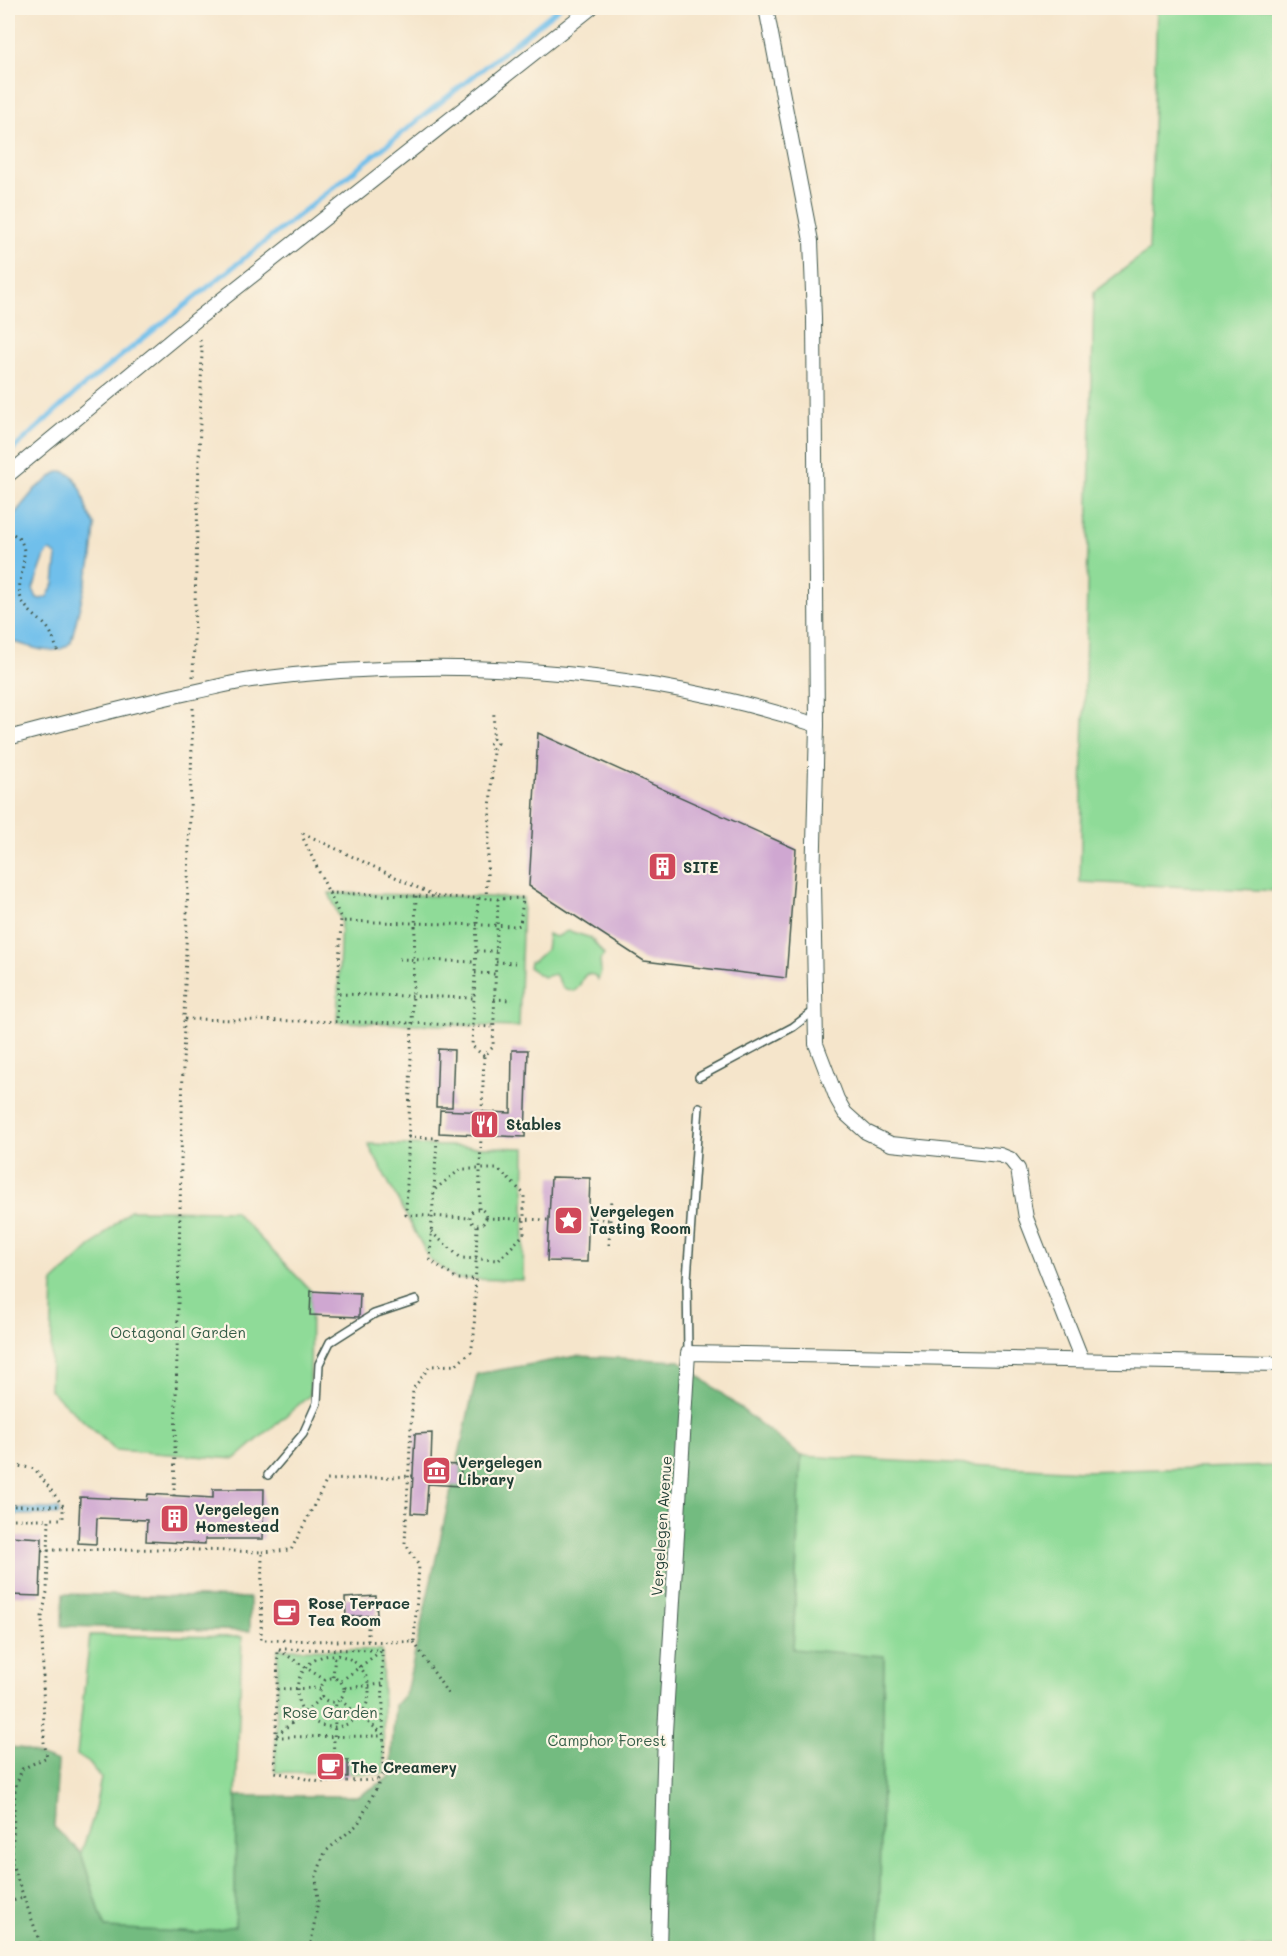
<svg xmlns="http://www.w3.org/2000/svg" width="1287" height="1956" viewBox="0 0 1287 1956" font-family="Mali,sans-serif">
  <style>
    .green { fill: #8fdb98; stroke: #578c66; stroke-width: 1.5 }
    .forest { fill: #73bb80; stroke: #497c5a; stroke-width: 1.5 }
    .water { fill: #70bfeb; stroke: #487e90; stroke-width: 1.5; fill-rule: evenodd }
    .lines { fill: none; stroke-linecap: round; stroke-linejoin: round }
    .stream { stroke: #70bfeb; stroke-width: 5 }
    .building { fill: #cfa7d1 }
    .service-casing { stroke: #3f564b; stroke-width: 10 }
    .minor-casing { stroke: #3f564b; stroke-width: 16 }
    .path { stroke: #3f564b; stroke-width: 3; stroke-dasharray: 1.5 4.5; stroke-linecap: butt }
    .service { stroke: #fff; stroke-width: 7 }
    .minor { stroke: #fff; stroke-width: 14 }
    .labels { text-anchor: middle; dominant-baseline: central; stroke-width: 4.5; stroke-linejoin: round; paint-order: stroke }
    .poi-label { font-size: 15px; font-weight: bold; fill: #1f3d34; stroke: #fcf5e5; text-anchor: start }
    .park-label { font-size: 15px; fill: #355d48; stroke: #fcf5e5 }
    .street-label { font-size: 15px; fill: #1f3d34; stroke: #fcf5e5 }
  </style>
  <rect width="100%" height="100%" fill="#fcf5e5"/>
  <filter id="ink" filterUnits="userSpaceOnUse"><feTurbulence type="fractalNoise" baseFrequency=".0167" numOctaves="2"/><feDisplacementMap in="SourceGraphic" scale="12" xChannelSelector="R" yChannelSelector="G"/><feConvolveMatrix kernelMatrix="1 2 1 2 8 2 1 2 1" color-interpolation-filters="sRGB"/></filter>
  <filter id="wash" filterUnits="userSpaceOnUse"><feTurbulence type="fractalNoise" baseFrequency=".008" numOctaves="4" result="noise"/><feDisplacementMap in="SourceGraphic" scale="24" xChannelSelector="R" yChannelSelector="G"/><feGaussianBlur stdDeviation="1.35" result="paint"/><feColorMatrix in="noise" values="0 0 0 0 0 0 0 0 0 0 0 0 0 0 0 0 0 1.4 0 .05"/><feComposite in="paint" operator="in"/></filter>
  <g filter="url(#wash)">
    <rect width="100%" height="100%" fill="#f5e5cb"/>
    <!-- green -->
    <g class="green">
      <path d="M1157 8H1279V891L1080 882 1094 292 1149 250Z"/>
      <path d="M329 893 523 898 519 1027 337 1022 341 921Z"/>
      <path d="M569 931 591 938 604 955 600 960 601 972 598 980 594 975 587 974C580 978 582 988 573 991L563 988 555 974 543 977 529 968 530 962 534 961 546 950 548 934C561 941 559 932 569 931Z"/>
      <path d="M368 1144 525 1148 523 1280 457 1279 430 1260Z"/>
      <path d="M130 1210 234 1211 311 1291 310 1395 235 1459 115 1450 50 1390 53 1282Z"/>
      <path d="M801 1456 1082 1471 1279 1466V1948H879L884 1657 793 1650Z"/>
      <path d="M90 1635 242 1637 236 1796 235 1926 198 1933 105 1928 81 1853 93 1818 101 1778 89 1763 77 1755Z"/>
      <path d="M278 1649 382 1650 384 1774 275 1772Z"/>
    </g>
    <!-- forest -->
    <g class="forest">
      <path d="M577 1356 680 1361 801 1456 793 1649 884 1656 879 1948H8V1747L20 1748 58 1762 54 1827 81 1853 105 1928 198 1933 235 1926 236 1796H359L390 1777 395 1705 406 1693 477 1374Z"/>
      <path d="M63 1594 250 1598V1631L62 1626Z"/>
    </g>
    <!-- water -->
    <g class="water">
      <path d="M63 471 73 476 82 491 87 510 95 526 92 557 71 642C55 660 27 645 8 640V522L36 488 44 483 56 473ZM51 551 57 556 54 584 47 597 41 599 37 598 33 589 45 556 48 552Z"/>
      <path d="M8 1508 59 1509V1515H8Z"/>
    </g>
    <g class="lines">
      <!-- stream -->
      <path class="stream" d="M8 454 81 388 559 8"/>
    </g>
    <g id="blocks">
      <!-- building -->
      <g class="building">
        <path d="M538 733 796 849 786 978 644 961 529 886Z"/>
        <path d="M438 1049 454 1050 452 1107H436Z"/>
        <path d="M512 1050H528L525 1137 439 1133 440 1110 511 1113Z"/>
        <path d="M551 1177 590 1178 587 1262 547 1261Z"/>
        <path d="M311 1291 360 1294 359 1317 310 1315Z"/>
        <path d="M432 1433 431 1464 461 1465 460 1486 428 1484 426 1514 411 1513 415 1434Z"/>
        <path d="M213 1489H264L263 1539H205V1544L146 1541 147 1520 97 1518 96 1544 78 1543 80 1497 147 1500 148 1494 213 1498Z"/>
        <path d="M8 1536 42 1538 40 1596 8 1595Z"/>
        <path d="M376 1596 377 1615 346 1617 345 1598Z"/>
        <rect x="325" y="1760" width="23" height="17"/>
      </g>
    </g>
  </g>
  <g filter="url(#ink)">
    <use href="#blocks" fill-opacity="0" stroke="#3f564b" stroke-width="1.5"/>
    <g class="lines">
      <defs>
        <g id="service">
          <path d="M699 1077 793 1027 814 1011"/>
          <path d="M688 1353 687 1279 699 1107"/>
          <path d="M268 1475 303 1434 317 1403 319 1364 330 1342 374 1314 416 1300"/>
        </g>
        <g id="minor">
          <path d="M766 8 811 241 814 317 817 725"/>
          <path d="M8 475 196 320 591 8"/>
          <path d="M8 738C68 722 128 706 188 693 209 689 230 683 251 680 438 656 637 666 817 725L813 884 816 1044 837 1099 845 1113 866 1132 891 1144 1000 1155 1010 1159 1018 1169 1026 1218 1082 1360"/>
          <path d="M659 1948 665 1732 688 1353 1280 1364"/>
        </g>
      </defs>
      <!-- service casing -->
      <use href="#service" class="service-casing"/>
      <!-- minor casing -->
      <use href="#minor" class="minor-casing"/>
      <!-- path -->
      <g class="path">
        <path d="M8 532C38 542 16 575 20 595 24 610 37 616 47 627 53 635 55 644 58 653"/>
        <path d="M193 677 202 350 199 336"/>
        <path d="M193 708 184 1019 411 1023 493 1027"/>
        <path d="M492 749 489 744 493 738"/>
        <path d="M303 833V838L341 918 337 1022"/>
        <path d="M303 833 435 896"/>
        <path d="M329 893 498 899 523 898 520 925 517 926 341 921"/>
        <path d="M416 896 406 1215 469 1218"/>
        <path d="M478 898 472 1046 484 1056"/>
        <path d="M486 899 493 749 497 743 493 738 494 711"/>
        <path d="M477 951H496"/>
        <path d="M399 959 475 962"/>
        <path d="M496 962 515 963"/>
        <path d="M475 973 495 974"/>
        <path d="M339 994 474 998"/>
        <path d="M494 999 512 1000"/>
        <path d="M482 1112 484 1056 493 1047 498 899"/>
        <path d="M408 1137 437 1138 434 1190"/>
        <circle cx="478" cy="1217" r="8"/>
        <path d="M479 1209 481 1135"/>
        <path d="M486 1218 549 1220"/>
        <path d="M589 1219 610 1220"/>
        <path d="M431 1232 461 1258 499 1260 524 1234V1194L498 1169H461L434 1190C432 1214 431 1237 430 1260L457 1279H475"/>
        <path d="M609 1245 611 1197"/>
        <path d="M8 1464 35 1469 63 1506V1519H49L47 1592 42 1617 44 1742 47 1757 22 1769 15 1788 12 1864 42 1948"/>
        <path d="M174 1496 184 1019"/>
        <path d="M8 1506H63"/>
        <path d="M8 1519H49"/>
        <path d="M42 1550 168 1549 262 1552 261 1640 414 1642 419 1566 405 1543 413 1389 430 1366 456 1365 471 1352 474 1336 477 1225"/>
        <path d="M262 1552 291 1550 327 1480 413 1476"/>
        <path d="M368 1641V1616"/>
        <path d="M414 1642 448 1694"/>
        <path d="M279 1650 325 1680"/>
        <circle cx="333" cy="1691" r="36"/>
        <path d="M333 1677 335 1655"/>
        <circle cx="332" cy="1690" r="12"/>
        <path d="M341 1681 381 1651"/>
        <path d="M345 1688 383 1684"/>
        <path d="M277 1689 320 1688"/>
        <path d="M340 1700 383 1734"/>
        <path d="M277 1735 322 1697"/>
        <path d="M276 1737 384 1736"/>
        <path d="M333 1760 336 1701"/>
        <path d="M8 1902 23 1898"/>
        <path d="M174 1948V1943"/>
        <path d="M314 1948 311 1943 318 1901 316 1877 325 1852 358 1824 378 1785 377 1780 384 1774 382 1650 278 1649 275 1772 320 1782 377 1780"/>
      </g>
      <!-- service -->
      <use href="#service" class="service"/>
      <!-- minor -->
      <use href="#minor" class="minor"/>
    </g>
  </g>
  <!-- icons -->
  <defs>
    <symbol id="building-square" viewBox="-11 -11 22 22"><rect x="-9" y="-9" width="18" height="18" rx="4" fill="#d1495b" stroke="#fcf5e5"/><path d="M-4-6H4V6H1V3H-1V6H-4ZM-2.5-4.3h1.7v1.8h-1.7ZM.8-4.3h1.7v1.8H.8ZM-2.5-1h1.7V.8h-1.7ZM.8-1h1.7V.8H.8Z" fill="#fff"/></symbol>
    <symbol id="restaurant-square" viewBox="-11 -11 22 22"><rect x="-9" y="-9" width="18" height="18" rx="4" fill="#d1495b" stroke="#fcf5e5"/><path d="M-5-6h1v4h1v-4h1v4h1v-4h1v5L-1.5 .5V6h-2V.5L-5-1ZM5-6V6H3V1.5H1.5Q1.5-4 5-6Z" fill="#fff"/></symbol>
    <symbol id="sight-square" viewBox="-11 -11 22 22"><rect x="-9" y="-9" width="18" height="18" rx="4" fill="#d1495b" stroke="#fcf5e5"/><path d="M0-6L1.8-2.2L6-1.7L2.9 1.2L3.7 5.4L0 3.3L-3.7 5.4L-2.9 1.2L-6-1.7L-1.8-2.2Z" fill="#fff"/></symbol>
    <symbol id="museum-square" viewBox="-11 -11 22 22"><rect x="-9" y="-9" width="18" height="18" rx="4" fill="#d1495b" stroke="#fcf5e5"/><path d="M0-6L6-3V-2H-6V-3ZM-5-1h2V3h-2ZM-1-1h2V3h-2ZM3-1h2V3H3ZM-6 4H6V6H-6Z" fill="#fff"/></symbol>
    <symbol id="cafe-square" viewBox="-11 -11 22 22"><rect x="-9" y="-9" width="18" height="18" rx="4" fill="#d1495b" stroke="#fcf5e5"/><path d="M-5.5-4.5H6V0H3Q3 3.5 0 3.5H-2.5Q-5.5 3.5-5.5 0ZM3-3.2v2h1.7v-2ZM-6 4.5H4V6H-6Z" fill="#fff"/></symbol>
  </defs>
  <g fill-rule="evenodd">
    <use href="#building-square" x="646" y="850" width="33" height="33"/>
    <use href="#restaurant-square" x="468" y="1108" width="33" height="33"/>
    <use href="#sight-square" x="552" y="1204" width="33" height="33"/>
    <use href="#museum-square" x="420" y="1454" width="33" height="33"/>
    <use href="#building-square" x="158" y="1502" width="33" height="33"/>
    <use href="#cafe-square" x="270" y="1596" width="33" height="33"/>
    <use href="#cafe-square" x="314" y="1750" width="33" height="33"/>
  </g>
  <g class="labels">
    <!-- poi labels -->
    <g class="poi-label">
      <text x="683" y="867">SITE</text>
      <text x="506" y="1124">Stables</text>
      <text x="590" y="1211">Vergelegen<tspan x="590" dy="17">Tasting Room</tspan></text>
      <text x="458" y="1462">Vergelegen<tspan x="458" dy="17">Library</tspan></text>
      <text x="195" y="1509">Vergelegen<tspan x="195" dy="17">Homestead</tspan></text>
      <text x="308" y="1603">Rose Terrace<tspan x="308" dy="17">Tea Room</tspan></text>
      <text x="351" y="1767">The Creamery</text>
    </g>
    <!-- park labels -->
    <g class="park-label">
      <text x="178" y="1332">Octagonal Garden</text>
      <text x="330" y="1712">Rose Garden</text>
      <text x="607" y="1740">Camphor Forest</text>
    </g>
    <!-- street labels -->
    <g class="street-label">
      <text transform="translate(661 1526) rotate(-86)">Vergelegen Avenue</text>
    </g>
  </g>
  <!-- margin -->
  <rect width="1287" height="1956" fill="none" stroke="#fcf5e5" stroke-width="30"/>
</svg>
